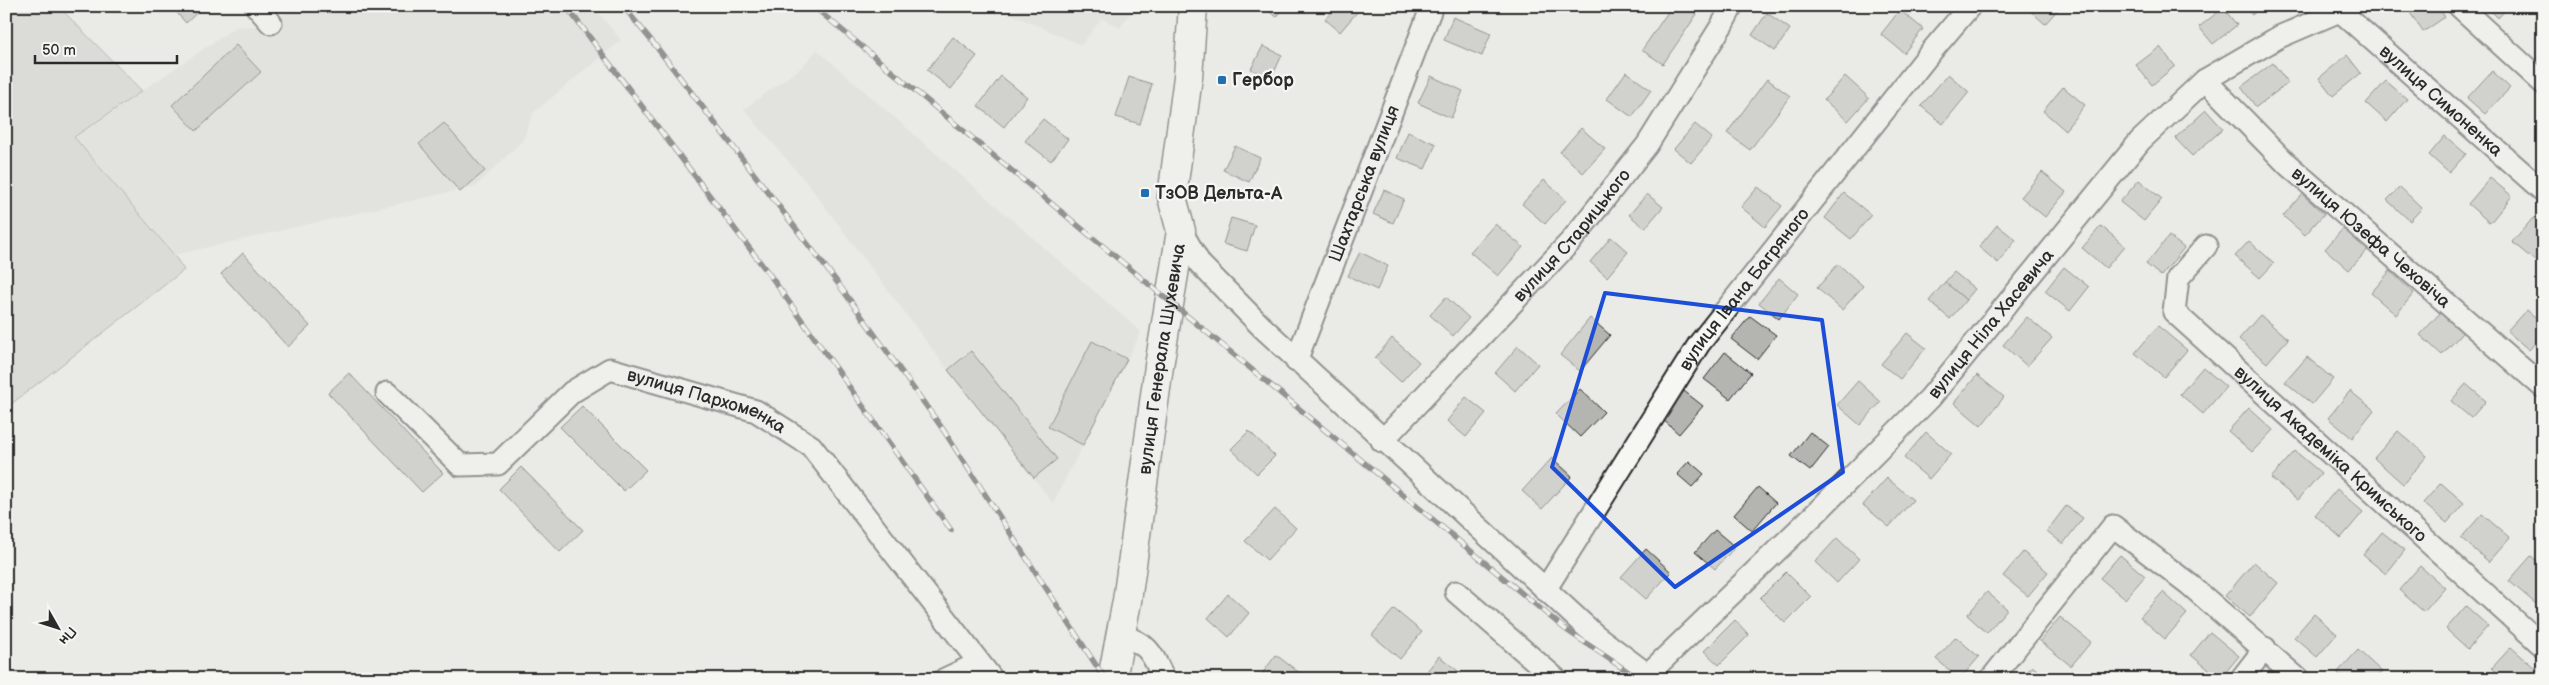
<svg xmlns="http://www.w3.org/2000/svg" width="2549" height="685" viewBox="0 0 2549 685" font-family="'Balsamiq Sans',sans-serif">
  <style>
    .built { fill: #dadad6 }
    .green { fill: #cacac7; stroke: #7a7a79 }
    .building { fill: #b4b4b1; stroke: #2b2b2b }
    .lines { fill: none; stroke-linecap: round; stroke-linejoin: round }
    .street-casing { stroke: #2b2b2b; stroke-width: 25 }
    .secondary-casing { stroke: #2b2b2b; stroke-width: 31 }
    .street { stroke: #f6f6f2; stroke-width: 21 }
    .secondary { stroke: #f6f6f2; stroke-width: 28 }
    .rail-casing { stroke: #2b2b2b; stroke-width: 5.5 }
    .rail { stroke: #f6f6f2; stroke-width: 4; stroke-dasharray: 11; stroke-linecap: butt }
    .marked { fill: none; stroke: #1d4ed8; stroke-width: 4; stroke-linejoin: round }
    .poi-dot { fill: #1f6fb2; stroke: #f6f6f2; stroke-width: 2 }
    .labels { text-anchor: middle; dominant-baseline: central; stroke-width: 4.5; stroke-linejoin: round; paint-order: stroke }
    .poi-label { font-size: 18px; font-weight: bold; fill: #2b2b2b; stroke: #f6f6f2; text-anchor: start }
    .street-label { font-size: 18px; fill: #2b2b2b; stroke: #f6f6f2 }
  </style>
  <rect width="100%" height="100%" fill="#eaeae6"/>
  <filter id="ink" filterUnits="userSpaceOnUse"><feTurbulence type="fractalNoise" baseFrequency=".02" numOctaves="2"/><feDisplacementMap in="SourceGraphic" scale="10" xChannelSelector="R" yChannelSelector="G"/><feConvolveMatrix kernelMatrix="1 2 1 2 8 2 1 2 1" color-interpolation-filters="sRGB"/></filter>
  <g filter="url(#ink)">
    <!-- built -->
    <g class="built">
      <path d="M295 6H593L621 40 533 113 523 140 476 186 174 255 74 137 236 27 267 26Z"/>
      <path d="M993 6H1138L1134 12 1132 10 1120 28 1102 18 1081 45Z"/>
      <path d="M817 50 1141 332 1053 503 948 370 811 188 744 109 801 68Z"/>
    </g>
    <!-- green -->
    <path class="green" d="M6 6H58L142 91 74 137 174 255 184 270 6 408Z"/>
    <!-- building -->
    <g class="building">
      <path d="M171 6H204L186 23Z"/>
      <path d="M1261 6H1284L1277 17Z"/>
      <path d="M1337 6H1353L1358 11 1340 32 1325 19Z"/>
      <path d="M1672 6H1685L1697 14 1663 64 1642 50Z"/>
      <path d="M2025 6H2061L2045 24Z"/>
      <path d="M2244 6H2262L2252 15Z"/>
      <path d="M2410 6H2437L2445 17 2423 32 2407 8Z"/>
      <path d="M2486 6H2509L2498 18Z"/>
      <path d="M2223 8 2237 25 2213 44 2199 27Z"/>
      <path d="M1900 10 1923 29 1904 53 1881 34Z"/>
      <path d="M1767 13 1790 29 1775 51 1752 35Z"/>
      <path d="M1453 17 1491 33 1482 56 1444 40Z"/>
      <path d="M953 37 977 56 951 89 927 70Z"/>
      <path d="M236 45 261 72 196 131 172 105Z"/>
      <path d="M1263 46 1282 55 1271 79 1251 69Z"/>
      <path d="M2160 47 2175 66 2152 85 2136 65Z"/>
      <path d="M2347 55 2361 73 2333 96 2319 78Z"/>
      <path d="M2273 63 2288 83 2256 107 2241 87Z"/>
      <path d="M2492 71 2510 88 2485 114 2467 98Z"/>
      <path d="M1626 72 1651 90 1632 117 1607 99Z"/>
      <path d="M1948 74 1969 92 1943 124 1921 106Z"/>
      <path d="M1001 76 1027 97 1004 127 978 106Z"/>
      <path d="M1431 76 1463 91 1451 118 1418 103Z"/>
      <path d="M1845 76 1869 98 1848 121 1824 100Z"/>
      <path d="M1129 77 1152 84 1140 124 1116 117Z"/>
      <path d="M1767 79 1790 96 1750 150 1727 133Z"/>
      <path d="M2386 81 2407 99 2387 122 2366 103Z"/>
      <path d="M2063 87 2085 105 2065 130 2043 111Z"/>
      <path d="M2206 110 2223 129 2192 156 2175 138Z"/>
      <path d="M1043 119 1068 139 1051 161 1025 141Z"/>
      <path d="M444 123 485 171 460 192 419 144Z"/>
      <path d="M1695 124 1712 138 1691 163 1674 149Z"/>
      <path d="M1581 128 1605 149 1583 173 1560 152Z"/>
      <path d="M1408 132 1436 144 1425 169 1397 158Z"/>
      <path d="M2445 136 2466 154 2449 173 2429 155Z"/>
      <path d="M1235 146 1260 158 1249 182 1223 170Z"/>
      <path d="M2042 172 2066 192 2045 217 2021 197Z"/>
      <path d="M2490 178 2512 196 2490 223 2468 204Z"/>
      <path d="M1544 180 1566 200 1545 224 1522 204Z"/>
      <path d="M2139 180 2162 199 2144 221 2120 202Z"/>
      <path d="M1758 187 1782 206 1765 227 1741 207Z"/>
      <path d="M2400 187 2422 208 2410 221 2387 200Z"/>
      <path d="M1384 190 1404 199 1393 223 1373 214Z"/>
      <path d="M1844 193 1871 215 1851 239 1825 218Z"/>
      <path d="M1647 194 1663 207 1645 228 1629 215Z"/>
      <path d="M2302 194 2324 214 2305 235 2283 216Z"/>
      <path d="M1231 218 1255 225 1247 251 1223 244Z"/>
      <path d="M2533 218 2543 226V252L2535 261 2512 242Z"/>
      <path d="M1495 224 1523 247 1498 276 1470 252Z"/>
      <path d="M2347 224 2372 245 2349 270 2325 249Z"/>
      <path d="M1997 225 2016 240 1998 263 1979 247Z"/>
      <path d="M2101 226 2125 246 2106 268 2082 248Z"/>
      <path d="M2169 236 2184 248 2161 276 2146 264Z"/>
      <path d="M1611 237 1628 252 1607 277 1590 262Z"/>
      <path d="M2249 241 2274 263 2260 278 2235 256Z"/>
      <path d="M1360 252 1388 266 1377 290 1348 276Z"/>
      <path d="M243 253 310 326 288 347 221 274Z"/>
      <path d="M1838 264 1863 286 1842 310 1817 288Z"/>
      <path d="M2064 267 2089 287 2070 311 2045 291Z"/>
      <path d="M2390 271 2414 293 2396 315 2371 293Z"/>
      <path d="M1954 272 1975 289 1966 300 1945 282Z"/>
      <path d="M1779 278 1798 294 1779 319 1759 303Z"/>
      <path d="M1945 282 1966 300 1950 319 1929 301Z"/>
      <path d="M1446 297 1469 318 1453 336 1430 315Z"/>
      <path d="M2526 310 2543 325V334L2529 350 2507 331Z"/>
      <path d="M2441 312 2463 332 2442 355 2420 335Z"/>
      <path d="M2260 315 2288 339 2267 363 2239 339Z"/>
      <path d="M1750 316 1776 335 1757 359 1731 339Z"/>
      <path d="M2027 317 2052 338 2027 366 2003 345Z"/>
      <path d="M1590 318 1610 335 1580 371 1560 355Z"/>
      <path d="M2158 326 2187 350 2164 377 2135 353Z"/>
      <path d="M1907 333 1926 348 1900 379 1881 364Z"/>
      <path d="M1392 338 1419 362 1401 382 1375 358Z"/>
      <path d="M1092 341 1127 359 1083 445 1048 427Z"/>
      <path d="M1518 346 1538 364 1515 391 1495 373Z"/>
      <path d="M971 351 1057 459 1034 478 948 370Z"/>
      <path d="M1725 352 1751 373 1730 399 1704 379Z"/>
      <path d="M2307 357 2333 379 2312 404 2285 382Z"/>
      <path d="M2203 367 2226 387 2203 414 2180 394Z"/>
      <path d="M349 373 443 473 422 492 328 393Z"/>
      <path d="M1977 375 2004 397 1981 426 1954 403Z"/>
      <path d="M1858 381 1881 402 1860 425 1837 405Z"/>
      <path d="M2466 384 2486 401 2471 418 2451 401Z"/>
      <path d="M1580 389 1604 412 1580 437 1556 414Z"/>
      <path d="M1684 391 1703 406 1679 434 1661 418Z"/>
      <path d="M2350 391 2374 410 2352 438 2328 418Z"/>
      <path d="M1466 397 1486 413 1466 437 1447 421Z"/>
      <path d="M582 406 646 470 624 491 560 427Z"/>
      <path d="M2249 408 2273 430 2252 452 2228 431Z"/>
      <path d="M1249 431 1275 456 1257 474 1231 449Z"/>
      <path d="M2398 431 2427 456 2403 484 2374 458Z"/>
      <path d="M1810 432 1829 447 1810 471 1791 456Z"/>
      <path d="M1926 432 1951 454 1929 479 1904 458Z"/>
      <path d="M2295 451 2321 473 2298 500 2271 478Z"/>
      <path d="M1552 458 1572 476 1542 509 1522 491Z"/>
      <path d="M1689 461 1704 474 1692 487 1677 474Z"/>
      <path d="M521 467 583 530 560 552 499 489Z"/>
      <path d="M1887 478 1913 500 1889 527 1863 505Z"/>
      <path d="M2441 483 2464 503 2447 523 2423 503Z"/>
      <path d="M1758 487 1776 503 1752 531 1734 515Z"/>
      <path d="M2337 489 2363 512 2341 538 2315 515Z"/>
      <path d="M2066 506 2083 518 2063 544 2047 531Z"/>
      <path d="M1275 509 1296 528 1267 560 1245 541Z"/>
      <path d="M2482 514 2510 538 2489 562 2461 538Z"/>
      <path d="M1715 530 1735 547 1715 569 1695 552Z"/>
      <path d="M2382 532 2405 550 2386 574 2363 555Z"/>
      <path d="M1837 538 1859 559 1837 583 1815 562Z"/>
      <path d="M1646 549 1671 572 1646 599 1621 577Z"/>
      <path d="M2023 552 2048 572 2028 596 2003 576Z"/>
      <path d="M2120 555 2145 576 2125 599 2100 578Z"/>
      <path d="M2531 556 2543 566V596L2536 604 2509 581Z"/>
      <path d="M2254 562 2278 583 2250 617 2225 596Z"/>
      <path d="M2420 566 2445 588 2424 612 2399 590Z"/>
      <path d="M1786 572 1811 597 1785 623 1760 598Z"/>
      <path d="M1987 592 2007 609 1987 633 1967 615Z"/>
      <path d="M2163 592 2187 614 2165 639 2140 617Z"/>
      <path d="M1228 594 1249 613 1229 637 1208 618Z"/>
      <path d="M2466 606 2488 626 2468 649 2446 629Z"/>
      <path d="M1394 609 1422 632 1400 659 1372 635Z"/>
      <path d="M2314 614 2337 634 2317 657 2294 637Z"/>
      <path d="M2060 617 2091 642 2071 666 2040 641Z"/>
      <path d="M1735 620 1749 635 1719 665 1704 651Z"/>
      <path d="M2210 632 2239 656 2220 679 2191 655Z"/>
      <path d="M1956 637 1979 657 1960 679 1936 659Z"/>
      <path d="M2511 647 2537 670 2530 679H2504L2492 668Z"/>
      <path d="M2358 650 2382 672 2376 679H2343L2337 673Z"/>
      <path d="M1276 655 1305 677 1304 679H1258Z"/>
      <path d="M1439 656 1463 675 1460 679H1421Z"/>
      <path d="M2032 666 2048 679H2021Z"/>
    </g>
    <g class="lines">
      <defs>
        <g id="street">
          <path d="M256 6 271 23"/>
          <path d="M2459 6 2543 83"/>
          <path id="s1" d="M2340 11 2543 191"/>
          <path id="s2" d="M2205 80 2288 165 2543 387"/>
          <path d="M1181 231 1200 264 1262 327 1595 635 1640 669 1658 679"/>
          <path id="s3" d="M2206 246 2178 278 2174 312 2543 646"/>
          <path id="s4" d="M1296 361 1432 6"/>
          <path id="s5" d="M387 393 460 465 498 464 572 392 610 369 756 411 811 446 992 679"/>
          <path id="s6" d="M1382 441 1571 241 1647 145 1722 25 1732 6"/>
          <path id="s7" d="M1545 590 1699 344 1930 53 1970 6"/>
          <path d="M1456 592 1556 679"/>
          <path d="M1121 635C1150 645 1151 652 1164 679"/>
          <path id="s8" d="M1649 673 1817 512 1930 398 2140 141 2205 80 2279 37 2351 6"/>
          <path d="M945 679 979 663"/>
          <path d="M1991 679 2113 526 2190 585 2298 679"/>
          <path d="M2241 679 2265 648"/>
        </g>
        <g id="secondary">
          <path id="s9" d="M1112 679 1127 601 1159 366 1181 231 1172 197 1188 77 1193 6"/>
        </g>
      </defs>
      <!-- street casing -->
      <use href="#street" class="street-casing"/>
      <!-- secondary casing -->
      <use href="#secondary" class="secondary-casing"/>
      <!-- street -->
      <use href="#street" class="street"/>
      <!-- secondary -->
      <use href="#secondary" class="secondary"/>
      <defs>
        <g id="rail">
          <path d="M566 6 772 278 951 530"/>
          <path d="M623 6 655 45 837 282 942 428 1105 679"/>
          <path d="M813 6 1565 629 1639 679"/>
        </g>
      </defs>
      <!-- rail casing -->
      <use href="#rail" class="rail-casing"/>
      <!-- rail -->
      <use href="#rail" class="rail"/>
    </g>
  </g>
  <!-- marked area -->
  <path d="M0 0H2549V685H0ZM1605 293 1822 320 1843 472 1675 587 1552 467Z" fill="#eaeae6" fill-opacity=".55" fill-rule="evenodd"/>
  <path class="marked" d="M1605 293 1822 320 1843 472 1675 587 1552 467Z"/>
  <!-- markers -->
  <g class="poi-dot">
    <rect x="1217" y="75" width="10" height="10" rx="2.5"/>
    <rect x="1140" y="188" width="10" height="10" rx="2.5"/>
  </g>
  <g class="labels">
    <!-- poi labels -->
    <g class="poi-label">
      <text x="1232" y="80">Гербор</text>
      <text x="1155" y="193">ТзОВ Дельта-А</text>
    </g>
    <!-- street labels -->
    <g class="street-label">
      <text stroke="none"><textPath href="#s1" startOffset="135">вулиця Симоненка</textPath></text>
      <text stroke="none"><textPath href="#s4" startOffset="190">Шахтарська вулиця</textPath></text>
      <text stroke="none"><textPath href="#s6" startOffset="280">вулиця Старицького</textPath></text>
      <text stroke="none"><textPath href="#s2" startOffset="229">вулиця Юзефа Чеховіча</textPath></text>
      <text stroke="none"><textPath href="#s7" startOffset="361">вулиця Івана Багряного</textPath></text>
      <text stroke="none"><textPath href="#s8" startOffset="489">вулиця Ніла Хасевича</textPath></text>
      <text stroke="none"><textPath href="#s9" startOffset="324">вулиця Генерала Шухевича</textPath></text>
      <text stroke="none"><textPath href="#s5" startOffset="390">вулиця Пархоменка</textPath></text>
      <text stroke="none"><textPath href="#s3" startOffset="288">вулиця Академіка Кримського</textPath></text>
    </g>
  </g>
  <!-- margin -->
  <rect width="2549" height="685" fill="none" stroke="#f6f6f2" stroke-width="25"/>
  <rect x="12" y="12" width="2524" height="660" fill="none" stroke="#2b2b2b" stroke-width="2" filter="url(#ink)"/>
  <!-- north arrow -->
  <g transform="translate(58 628) rotate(129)" stroke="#f6f6f2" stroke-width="4" paint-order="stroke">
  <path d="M0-4L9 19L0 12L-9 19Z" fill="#2b2b2b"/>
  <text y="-8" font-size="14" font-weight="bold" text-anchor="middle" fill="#2b2b2b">Пн</text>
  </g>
  <!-- scale -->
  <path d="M35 55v8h142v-8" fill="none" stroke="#2b2b2b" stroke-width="2.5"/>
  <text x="42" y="55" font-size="15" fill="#2b2b2b" stroke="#f6f6f2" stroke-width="4" paint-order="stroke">50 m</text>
</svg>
